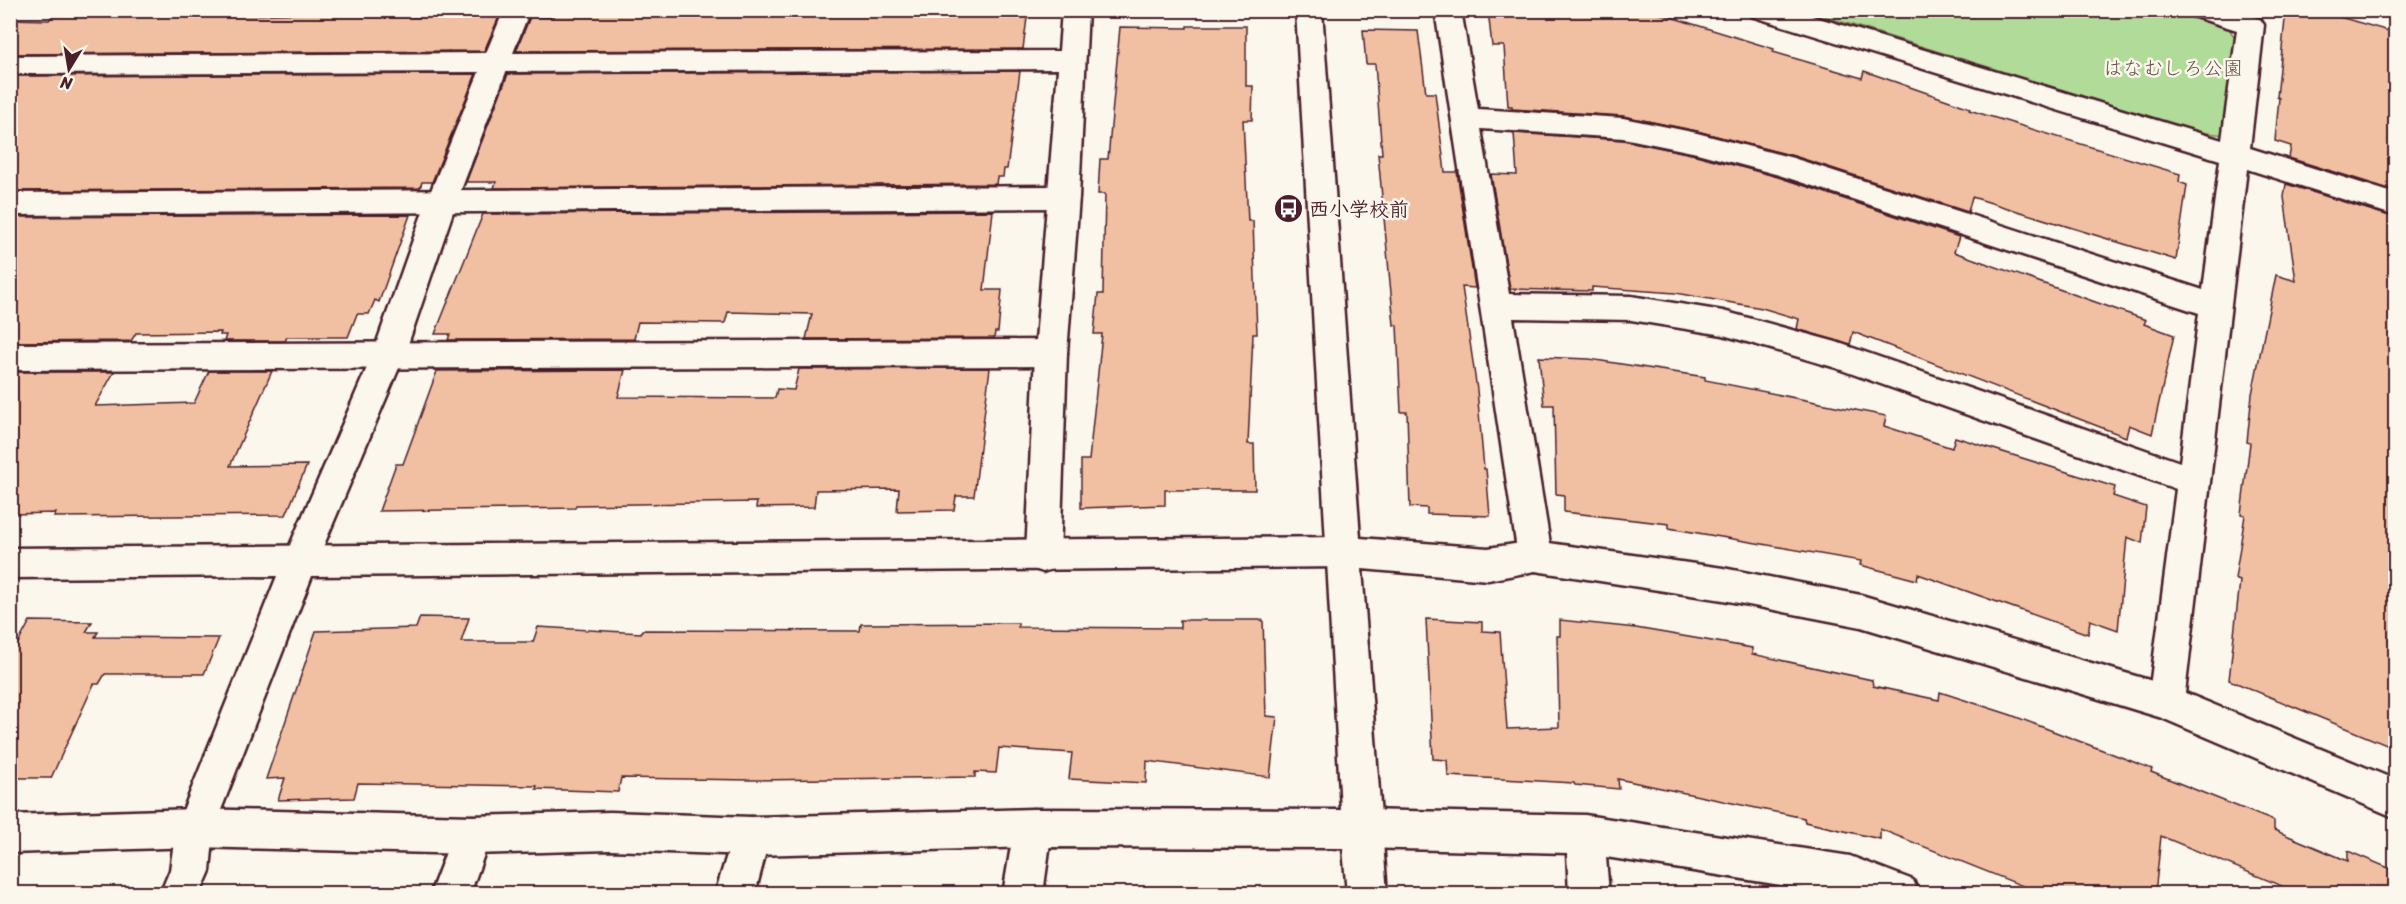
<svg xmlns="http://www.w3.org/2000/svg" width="2406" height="904" viewBox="0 0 2406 904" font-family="Sriracha,'Klee One',sans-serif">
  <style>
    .green { fill: #b1db98; stroke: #7e7d62; stroke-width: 1.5 }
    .building { fill: #f1c0a2; stroke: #4a1f2b; stroke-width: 1.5 }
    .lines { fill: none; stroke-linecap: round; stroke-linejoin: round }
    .street-casing { stroke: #4a1f2b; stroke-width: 5 }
    .secondary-casing { stroke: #4a1f2b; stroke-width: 5 }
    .street { fill: #fbf7ec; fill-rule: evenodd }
    .secondary { fill: #fbf7ec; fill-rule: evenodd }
    .labels { text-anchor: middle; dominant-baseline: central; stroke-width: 5; stroke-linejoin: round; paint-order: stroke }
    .park-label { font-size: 20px; fill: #644e46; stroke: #fbf7ec }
    .poi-label { font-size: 20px; font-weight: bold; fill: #4a1f2b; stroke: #fbf7ec; text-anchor: start }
  </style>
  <rect width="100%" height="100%" fill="#fbf7ec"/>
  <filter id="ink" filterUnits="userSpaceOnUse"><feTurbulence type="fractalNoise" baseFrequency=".0167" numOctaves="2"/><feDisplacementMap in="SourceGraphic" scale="12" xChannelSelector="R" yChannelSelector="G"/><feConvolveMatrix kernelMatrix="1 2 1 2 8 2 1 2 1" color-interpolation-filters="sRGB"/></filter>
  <g filter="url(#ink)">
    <!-- green -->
    <path class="green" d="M2169 10 2228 27 2237 41 2224 135 2199 132 1826 17 1820 11Z"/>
    <!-- building -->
    <g class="building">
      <path d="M823 10 822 13 1028 10 1023 49 516 51 530 17H554L556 11Z"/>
      <path d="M1488 10H1648L1774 49 1773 52 1862 78 1864 71 1970 108 1969 110 2180 174 2179 182 2187 185 2176 260 1972 197 1968 212 1794 156 1697 131 1623 116 1512 109V106H1508L1504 46H1492Z"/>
      <path d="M2286 10H2315L2396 33V191L2289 158 2291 146 2275 141 2279 98 2277 97Z"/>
      <path d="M371 11 369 17H499L484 51 10 54V19L49 20 53 15H247Z"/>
      <path d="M1187 26H1246V86H1253L1252 120H1243L1248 221H1253L1257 334H1253L1248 444H1254L1255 490H1165V505L1081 508V460H1089L1102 334H1094L1098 294H1103L1105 194H1098L1100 159H1108L1120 27 1187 28Z"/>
      <path d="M1363 30 1418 31 1426 93H1435L1445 172H1457L1475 288 1462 287 1477 390 1484 469H1486L1490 516 1427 514V508L1410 507 1407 412H1401L1397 325H1394L1378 154H1382L1375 64H1366Z"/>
      <path d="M1020 71 1007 169H1004L1003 177H997L996 184 494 188 496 182H466L508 74Z"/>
      <path d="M476 74 432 182H422L420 188 10 191V76Z"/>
      <path d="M1514 133 1623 140 1696 155 1778 177 1959 237 1954 252 2146 320 2144 324 2174 335 2152 434 2129 425 2126 437 1853 332 1850 345 1797 329 1799 319 1762 308 1675 293 1592 287V291L1510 289 1491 174 1517 175Z"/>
      <path d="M2286 184 2396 218V749L2229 680 2240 581 2235 579 2245 515 2241 514 2250 443 2247 442 2252 394 2276 275 2296 281 2284 197Z"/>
      <path d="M993 211 984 290H1002L998 332H995L994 338 806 339 812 314 728 312 725 323 638 322 634 339 448 340 450 334H435L483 214Z"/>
      <path d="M410 215 379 302 375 300 369 314H357L348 337H287L285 341H224L226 335H220L221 332 136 333 131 341 10 342V217Z"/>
      <path d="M1539 357 1589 359 1705 377V380L1886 416 1884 426 1952 448 1955 437 2115 487 2113 496 2146 507 2142 543 2127 537 2118 630 2090 620 2088 634 1918 574 1917 580 1860 565 1861 561 1669 528V524L1564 512V495L1556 494 1554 405H1544Z"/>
      <path d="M990 368 974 496H956L954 510 897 511 899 489 816 490 814 507 756 508 757 502 576 505 575 508 379 511 396 464H403L437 371 625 370 618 397 775 398 777 389 794 390 799 369Z"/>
      <path d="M209 371H272L230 466 307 465 286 515 54 517 56 513 10 514V372H114L95 406 194 403Z"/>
      <path d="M420 617 469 618 461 642H533L538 627 641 633 642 630 860 631 861 624 1018 623V627L1180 628V620H1263L1266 716 1277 717 1270 777 1147 761 1146 783 1069 779 1072 753 999 748 996 773 975 772V777L752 780 621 778 618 792 536 789 537 786 358 783 354 798 278 800 285 778 266 779 316 631 416 628Z"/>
      <path d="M1426 619 1482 622V631L1500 632 1507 729 1559 727 1557 636H1560V620L1636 628 1752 648V654L1872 680 1873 686 1939 700 1940 692 2011 715 2152 769 2151 772 2274 821V830L2348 861V851L2396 871V894H2301L2161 836 2155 894H2043L1880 829V839L1805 822 1804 818 1618 779 1619 789 1575 785 1574 783 1448 776 1447 760 1433 759Z"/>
      <path d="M30 621 92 622 86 632H98L95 637 219 638 204 674H105L99 684H94L51 778H10V658Z"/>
    </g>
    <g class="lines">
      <defs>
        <g id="street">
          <path d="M1435 10H1461L1478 109 1623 118 1697 133 1793 158 2203 290 2220 160 1751 16 1747 10H1792L2222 140 2237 30 2192 16 2188 10H2233L2260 19 2264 25 2250 148 2396 194V216L2247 169 2184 702 2179 714 2166 719 2153 714 2148 702 2176 489 1833 367 1723 335 1631 320 1513 318 1552 556 1547 567 1535 571 1523 567 1518 556ZM1481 129 1623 138 1697 153 1779 175 2199 313 2180 462 1836 342 1723 311 1631 296 1509 294Z"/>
          <path d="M1064 186 1074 189 1079 197 1074 205 1064 208 10 215V193Z"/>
          <path d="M1051 340 1062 344 1067 353 1062 362 1051 366 10 370V344Z"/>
          <path d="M1344 537 1356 541 1361 552 1356 563 1344 567 312 576 214 828 210 871 200 894H160L170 870 176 828 277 576 10 578V548Z"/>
          <path d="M1033 809 1047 814 1052 828 1043 894H1003L1014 828 1019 814Z"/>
          <path d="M1361 810 1585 815 1850 856 1913 880 1919 894H1836L1606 857 1609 894H1569L1567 853 1361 848 1347 843 1342 829 1347 815Z"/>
          <path d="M472 816 486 821 491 835 470 894H430L458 821Z"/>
          <path d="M751 817 765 822 770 836 755 894H715L737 822Z"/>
        </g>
        <g id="secondary">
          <path d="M504 10H530L513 53 1059 51 1062 10H1088L1079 197 1067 353 1060 557 1055 568 1043 572 1031 568 1026 557 1035 353 1058 69 506 72 456 203 404 356 318 559 313 570 301 574 289 570 284 559 372 356 426 203 479 72 10 74V56L486 53Z"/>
          <path d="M1296 10H1322L1360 538 1488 548 1535 541 1723 568 1861 595 2166 685 2396 780V818L2162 718 1861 627 1723 600 1535 571 1488 580 1362 569 1387 894H1347L1343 848 1033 847 751 855 610 850 472 854 195 847 10 853V815L195 809 472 816 610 812 751 817 1033 809 1341 810Z"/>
        </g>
      </defs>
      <!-- street casing -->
      <use href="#street" class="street-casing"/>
      <!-- secondary casing -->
      <use href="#secondary" class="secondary-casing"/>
      <!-- street -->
      <use href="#street" class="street"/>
      <!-- secondary -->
      <use href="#secondary" class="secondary"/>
    </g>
  </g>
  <!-- icons -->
  <defs>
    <symbol id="bus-disc" viewBox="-11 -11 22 22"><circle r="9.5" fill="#4a1f2b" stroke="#fbf7ec"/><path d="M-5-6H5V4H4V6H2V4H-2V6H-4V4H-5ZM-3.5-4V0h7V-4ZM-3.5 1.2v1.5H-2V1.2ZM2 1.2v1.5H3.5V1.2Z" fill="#fff"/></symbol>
  </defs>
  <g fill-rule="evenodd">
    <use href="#bus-disc" x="1272" y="192" width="33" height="33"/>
  </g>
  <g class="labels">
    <!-- park labels -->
    <g class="park-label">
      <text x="2173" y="68">はなむしろ公園</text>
    </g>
    <!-- poi labels -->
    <g class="poi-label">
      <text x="1309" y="209">西小学校前</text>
    </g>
  </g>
  <!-- margin -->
  <rect width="2406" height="904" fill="none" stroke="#fbf7ec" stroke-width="36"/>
  <rect x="18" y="18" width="2370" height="868" fill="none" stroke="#4a1f2b" stroke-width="2" filter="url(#ink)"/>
  <!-- north arrow -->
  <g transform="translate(69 69) rotate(191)" stroke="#fbf7ec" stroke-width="4.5" paint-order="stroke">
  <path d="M0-4.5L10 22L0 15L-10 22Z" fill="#4a1f2b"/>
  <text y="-9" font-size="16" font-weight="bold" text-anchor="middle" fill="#4a1f2b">N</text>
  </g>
</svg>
